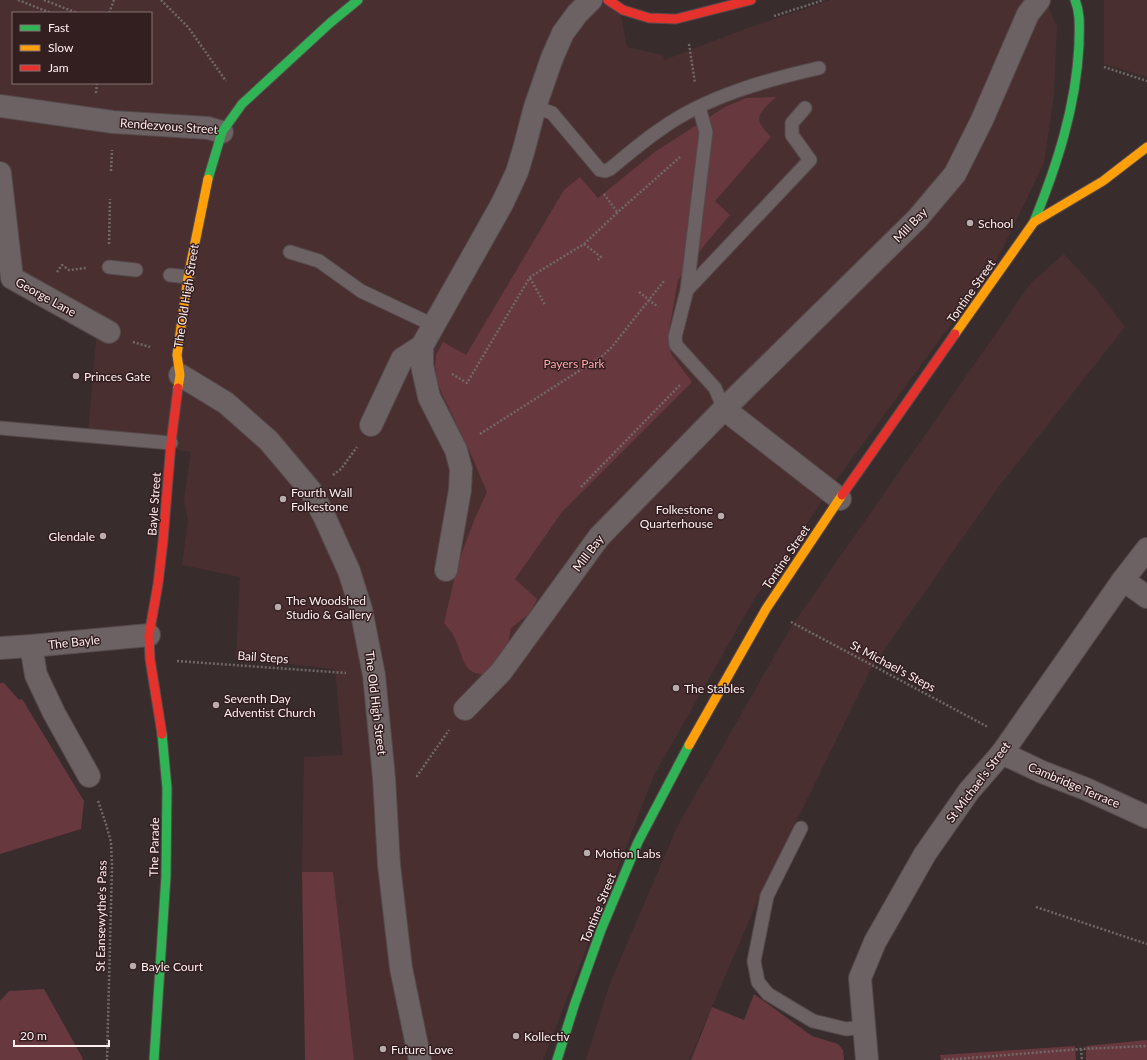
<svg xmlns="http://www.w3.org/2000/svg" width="1147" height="1060" viewBox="0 0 1147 1060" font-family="Lato,sans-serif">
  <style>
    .built { fill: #4a2f31; fill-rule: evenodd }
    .green { fill: #67383d }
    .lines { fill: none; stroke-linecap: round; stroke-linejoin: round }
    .lane-casing { stroke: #55494a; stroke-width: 15 }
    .street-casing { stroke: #55494a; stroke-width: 24 }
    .fast-casing { stroke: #55494a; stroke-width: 11 }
    .slow-casing { stroke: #55494a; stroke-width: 11 }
    .jam-casing { stroke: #55494a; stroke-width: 11 }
    .path { stroke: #716868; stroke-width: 2.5; stroke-dasharray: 2 2; stroke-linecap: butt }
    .lane { stroke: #6c6263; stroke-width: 13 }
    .street { stroke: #6c6263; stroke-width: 22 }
    .fast { stroke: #30b455; stroke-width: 9 }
    .slow { stroke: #ff9f0a; stroke-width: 9 }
    .jam { stroke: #e5322d; stroke-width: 9 }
    .poi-dot { fill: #baabac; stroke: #331e20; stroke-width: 1.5 }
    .labels { text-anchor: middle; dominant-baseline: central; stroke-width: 3; stroke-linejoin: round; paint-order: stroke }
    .street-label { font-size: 12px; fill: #ffeff0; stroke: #331e20 }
    .poi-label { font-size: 12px; fill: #ffeff0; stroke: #331e20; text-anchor: start }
    .park-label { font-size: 12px; fill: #fca7ae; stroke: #331e20 }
  </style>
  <rect width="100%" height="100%" fill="#392c2d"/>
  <!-- built -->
  <g class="built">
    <path d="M0 0H618L627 47 663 55 664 60 745 29 831 0H1047L1052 16 1057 26 1054 95 1044 163 994 266 845 468 753 601 654 775 543 1060H354L333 872H302L304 757 343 755 335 669 236 658 240 577 182 565 188 520 184 501 191 452 88 434 97 330 5 280H0ZM13 13H151V83H13Z"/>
    <path d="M1104 0H1147V77L1104 64Z"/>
    <path d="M1064 254 1096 289 1125 327 996 490 871 669 761 893 689 1060H586L609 986 677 827 791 627 1031 283Z"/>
  </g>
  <!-- green -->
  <g class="green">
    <path d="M776 97C759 114 751 117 771 137L715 201 730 215 707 242 678 280 669 330 671 354 692 382 562 512 515 579 537 599 530 613 511 628 505 659 492 674C462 677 465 660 455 639 453 633 448 628 444 623L458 563 475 518 487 492 473 459 438 385 435 366 436 355 443 342 466 355 564 190 580 177 598 198 656 151 725 107 746 98Z"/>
    <path d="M0 683H4L19 700 22 699 84 801 81 829 0 854Z"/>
    <path d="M302 872H333L354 1060H305Z"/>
    <path d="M44 989 82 1057 83 1060H0V1001L9 991Z"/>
    <path d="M754 994 812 1036 838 1044 843 1050 844 1060H691L712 1007 744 1020Z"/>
    <path d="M1147 1040V1060H1086V1046Z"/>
    <path d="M1075 1046 1076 1060H941L940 1055Z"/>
  </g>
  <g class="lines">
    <defs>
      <g id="lane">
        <path d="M535 107 552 113 600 170 605 171 610 169C627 155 643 141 661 129 705 97 766 80 819 68"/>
        <path d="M699 107 706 132 687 290 675 337 676 345 715 388 724 409"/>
        <path d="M290 252 319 261 361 291 433 325"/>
        <path d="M109 267 136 270"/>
        <path d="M170 275 188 277"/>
        <path d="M687 290 810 160 792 135V123L805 108"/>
        <path d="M0 428 171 443"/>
        <path d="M801 828 767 896 754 961 758 982 768 994 813 1021 846 1029 864 1027"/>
      </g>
      <g id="street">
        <path d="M0 106 113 122 208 128 222 132"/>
        <path d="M0 173 12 278 109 332"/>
        <path d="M422 346V365L429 397 456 450 461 469 460 490 446 570"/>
        <path d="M180 375 226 403 269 441 311 491 325 518 349 571 361 609 374 675 384 778 389 865 401 968 420 1060"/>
        <path d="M724 409 840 499"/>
        <path d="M371 425 402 359 422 346 502 204 517 172 524 149 535 107 552 58 563 33 577 14 591 0"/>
        <path d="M1123 580 1147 597"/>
        <path d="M31 646 36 675 54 713 89 776"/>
        <path d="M0 648 31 646 149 635"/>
        <path d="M465 709 501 672 599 537 724 409 917 219 955 174 982 120 1028 14 1039 0"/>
        <path d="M1002 753 1042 772 1086 789 1147 817"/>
        <path d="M867 1060 860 978 875 942 925 854 969 791 1002 753 1123 580 1147 549"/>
      </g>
      <g id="fast">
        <path d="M208 179 222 132 242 104 330 23 358 0"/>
        <path d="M1034 222C1057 165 1076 107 1079 45 1079 30 1081 14 1075 0"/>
        <path d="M154 1060 166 876 167 788 162 734"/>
        <path d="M557 1060 575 1003 601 930 638 842 689 745"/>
      </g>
      <g id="slow">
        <path d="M955 334 1034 222 1103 181 1147 147"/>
        <path d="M178 388 180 375 177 355 188 277 208 179"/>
        <path d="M689 745 766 609 842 495"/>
      </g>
      <g id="jam">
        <path d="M608 0 623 10 649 18 676 19 751 0"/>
        <path d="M842 495 955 334"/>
        <path d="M162 734 150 659 149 635 158 584 163 541 171 443 178 388"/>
      </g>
    </defs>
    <!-- lane casing -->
    <use href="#lane" class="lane-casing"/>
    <!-- street casing -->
    <use href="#street" class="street-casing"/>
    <!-- fast casing -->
    <use href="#fast" class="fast-casing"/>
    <!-- slow casing -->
    <use href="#slow" class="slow-casing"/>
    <!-- jam casing -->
    <use href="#jam" class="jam-casing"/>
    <!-- path -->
    <g class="path">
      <path d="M18 0 51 13"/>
      <path d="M44 0 77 13"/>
      <path d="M161 0 188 27 226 81"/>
      <path d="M109 13 114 0"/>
      <path d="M774 16 824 0"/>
      <path d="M689 44 695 83"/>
      <path d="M1104 67 1147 81"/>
      <path d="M96 93 97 83"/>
      <path d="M111 171 112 150"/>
      <path d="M604 194 617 212"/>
      <path d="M109 244 110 199"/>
      <path d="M584 244 601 257 598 260"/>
      <path d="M57 272 62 265 69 270 86 268"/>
      <path d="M530 278 545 305"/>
      <path d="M639 292 658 307"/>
      <path d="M133 342 150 347"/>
      <path d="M452 374 467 383 530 277 584 244 618 212 680 157"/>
      <path d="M480 434 601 357 611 348 664 281"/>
      <path d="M333 475 341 469 357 447"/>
      <path d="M581 487 681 384"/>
      <path d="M791 622 988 727"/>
      <path d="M177 661 346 673"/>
      <path d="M416 776H417L449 730"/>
      <path d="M98 801 106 824 111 842 112 867 107 1060"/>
      <path d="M1036 907 1147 944"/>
      <path d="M1081 1049 1082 1060"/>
      <path d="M944 1060 1081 1049 1147 1046"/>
    </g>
    <!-- lane -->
    <use href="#lane" class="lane"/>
    <!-- street -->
    <use href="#street" class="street"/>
    <!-- fast -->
    <use href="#fast" class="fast"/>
    <!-- slow -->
    <use href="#slow" class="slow"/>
    <!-- jam -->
    <use href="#jam" class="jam"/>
  </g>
  <!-- markers -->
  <g class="poi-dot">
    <circle cx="970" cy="223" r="4"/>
    <circle cx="76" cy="376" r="4"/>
    <circle cx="283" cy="499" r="4"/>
    <circle cx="721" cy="516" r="4"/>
    <circle cx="103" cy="536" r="4"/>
    <circle cx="278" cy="607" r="4"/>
    <circle cx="676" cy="688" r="4"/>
    <circle cx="216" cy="705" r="4"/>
    <circle cx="587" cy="853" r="4"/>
    <circle cx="133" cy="966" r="4"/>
    <circle cx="516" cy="1036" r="4"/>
    <circle cx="383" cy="1049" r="4"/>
  </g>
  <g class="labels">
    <!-- street labels -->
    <g class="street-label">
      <text transform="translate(169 126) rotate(4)">Rendezvous Street</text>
      <text transform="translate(910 225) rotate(-46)">Mill Bay</text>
      <text transform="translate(971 291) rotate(-55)">Tontine Street</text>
      <text transform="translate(186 296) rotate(-81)">The Old High Street</text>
      <text transform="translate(46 297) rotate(29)">George Lane</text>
      <text transform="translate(154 504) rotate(-86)">Bayle Street</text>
      <text transform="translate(588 553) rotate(-53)">Mill Bay</text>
      <text transform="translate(786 557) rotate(-56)">Tontine Street</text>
      <text transform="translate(74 642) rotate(-6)">The Bayle</text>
      <text transform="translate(263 657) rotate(4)">Bail Steps</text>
      <text transform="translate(893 666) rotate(28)">St Michael's Steps</text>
      <text transform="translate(376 703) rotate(83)">The Old High Street</text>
      <text transform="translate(978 782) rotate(-53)">St Michael's Street</text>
      <text transform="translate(1074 785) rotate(23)">Cambridge Terrace</text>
      <text transform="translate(154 847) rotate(-89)">The Parade</text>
      <text transform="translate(598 908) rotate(-68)">Tontine Street</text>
      <text transform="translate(101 916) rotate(-89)">St Eansewythe's Pass</text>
    </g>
    <!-- poi labels -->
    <g class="poi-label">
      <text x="978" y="223">School</text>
      <text x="84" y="376">Princes Gate</text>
      <text x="291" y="492">Fourth Wall<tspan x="291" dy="14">Folkestone</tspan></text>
      <text x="713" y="509" text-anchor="end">Folkestone<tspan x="713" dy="14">Quarterhouse</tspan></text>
      <text x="95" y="536" text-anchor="end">Glendale</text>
      <text x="286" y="600">The Woodshed<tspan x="286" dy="14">Studio &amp; Gallery</tspan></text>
      <text x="684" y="688">The Stables</text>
      <text x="224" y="698">Seventh Day<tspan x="224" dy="14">Adventist Church</tspan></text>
      <text x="595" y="853">Motion Labs</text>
      <text x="141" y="966">Bayle Court</text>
      <text x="524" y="1036">Kollectiv</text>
      <text x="391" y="1049">Future Love</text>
    </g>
    <!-- park labels -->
    <g class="park-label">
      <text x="574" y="363">Payers Park</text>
    </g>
  </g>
  <!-- legend -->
  <rect x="12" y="12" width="140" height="72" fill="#331e20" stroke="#857273"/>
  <rect x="20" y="25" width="20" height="6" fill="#30b455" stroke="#857273"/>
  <text x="48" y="32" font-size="12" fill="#ffeff0">Fast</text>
  <rect x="20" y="45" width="20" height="6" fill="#ff9f0a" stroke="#857273"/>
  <text x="48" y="52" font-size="12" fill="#ffeff0">Slow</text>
  <rect x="20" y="65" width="20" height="6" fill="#e5322d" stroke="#857273"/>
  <text x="48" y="72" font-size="12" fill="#ffeff0">Jam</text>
  <!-- scale -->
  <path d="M14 1040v6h95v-6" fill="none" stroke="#ffeff0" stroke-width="2"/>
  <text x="20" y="1040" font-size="12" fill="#ffeff0" stroke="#331e20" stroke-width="3" paint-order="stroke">20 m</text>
</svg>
